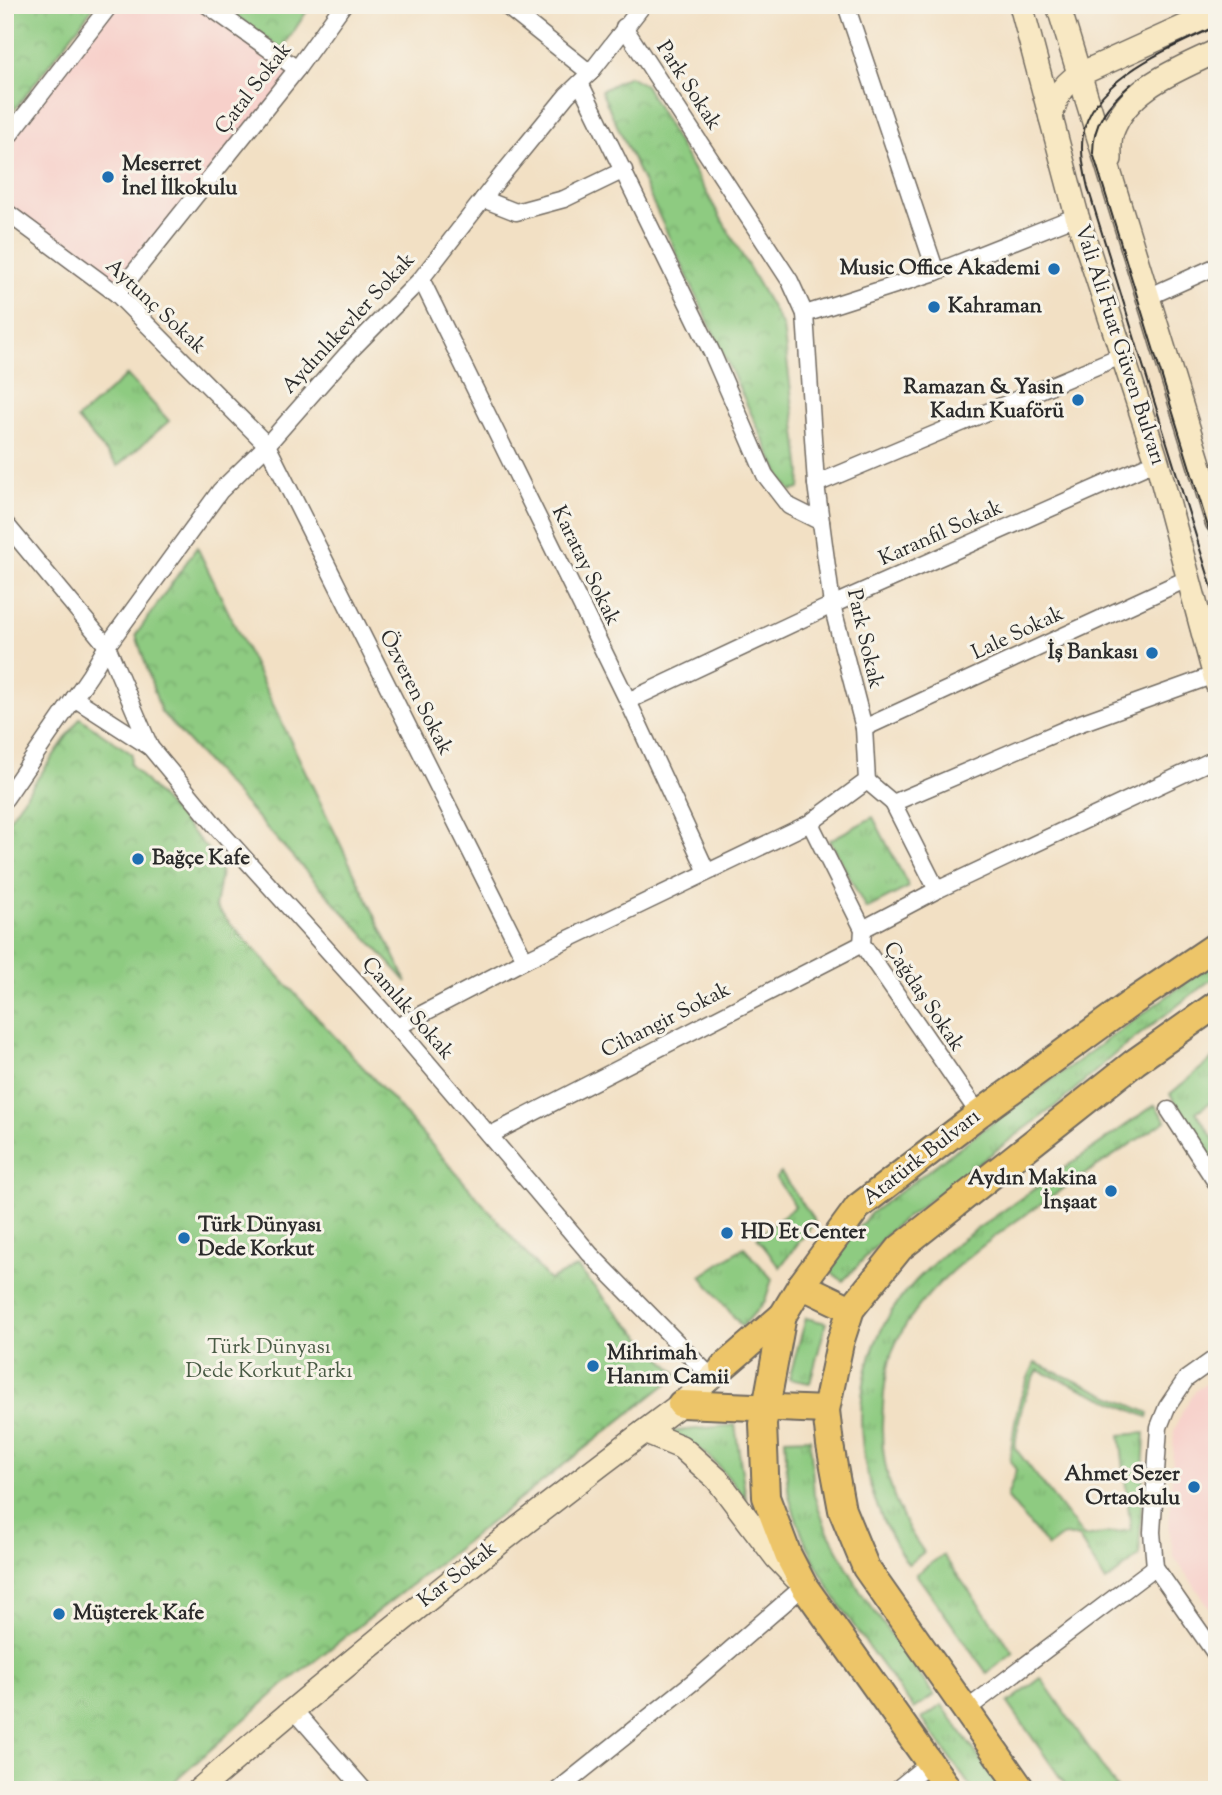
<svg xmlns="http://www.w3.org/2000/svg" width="1222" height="1795" viewBox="0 0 1222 1795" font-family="'Sorts Mill Goudy',serif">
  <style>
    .built { fill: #f7d0ca }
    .grass { fill: url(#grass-tufts); stroke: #5c7b56; stroke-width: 2 }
    .park { fill: url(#park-crowns); stroke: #5c7b56; stroke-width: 2 }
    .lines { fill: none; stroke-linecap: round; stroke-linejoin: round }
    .street-casing { stroke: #716a61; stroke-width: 19 }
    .secondary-casing { stroke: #716a61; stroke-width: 26 }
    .primary-casing { stroke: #716a61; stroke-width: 30 }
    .street { stroke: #fff; stroke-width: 16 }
    .secondary { stroke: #f8e8c3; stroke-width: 23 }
    .primary { stroke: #edc569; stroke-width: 26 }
    .tram { stroke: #2b2b2b; stroke-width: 2 }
    .poi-dot { fill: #1f6fb2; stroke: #f7f3e8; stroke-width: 2.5 }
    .labels { text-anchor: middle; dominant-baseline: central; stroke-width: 6; stroke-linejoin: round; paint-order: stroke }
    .street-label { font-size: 21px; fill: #2b2b2b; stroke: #f7f3e8 }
    .poi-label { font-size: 21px; font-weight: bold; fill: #2b2b2b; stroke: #f7f3e8; text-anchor: start }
    .park-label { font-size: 21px; fill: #495b45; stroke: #f7f3e8 }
  </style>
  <defs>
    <pattern id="grass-tufts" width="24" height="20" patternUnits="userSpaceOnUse" patternTransform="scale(1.75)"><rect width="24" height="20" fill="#8ecb81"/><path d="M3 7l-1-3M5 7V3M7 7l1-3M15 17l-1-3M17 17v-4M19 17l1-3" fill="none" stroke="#7bae70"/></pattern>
    <pattern id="park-crowns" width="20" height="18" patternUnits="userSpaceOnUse" patternTransform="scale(1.75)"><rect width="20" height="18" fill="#8ecb81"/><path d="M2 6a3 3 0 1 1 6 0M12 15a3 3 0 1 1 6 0" fill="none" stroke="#7bae70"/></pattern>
  </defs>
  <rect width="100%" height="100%" fill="#f7f3e8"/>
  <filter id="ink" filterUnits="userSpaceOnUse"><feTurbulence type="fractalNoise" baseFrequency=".0143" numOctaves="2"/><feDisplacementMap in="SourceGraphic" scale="14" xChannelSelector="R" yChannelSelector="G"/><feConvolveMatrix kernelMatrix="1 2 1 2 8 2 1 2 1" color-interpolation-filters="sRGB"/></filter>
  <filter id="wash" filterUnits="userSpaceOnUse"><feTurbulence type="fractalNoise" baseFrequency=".00686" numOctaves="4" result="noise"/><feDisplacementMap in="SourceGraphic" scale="28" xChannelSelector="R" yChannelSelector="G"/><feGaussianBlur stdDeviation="1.57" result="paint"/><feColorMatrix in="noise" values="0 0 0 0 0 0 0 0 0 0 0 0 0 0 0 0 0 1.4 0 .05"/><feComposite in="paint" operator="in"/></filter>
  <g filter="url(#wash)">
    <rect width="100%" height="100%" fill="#f2e0c4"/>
    <!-- built -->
    <g class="built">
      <path d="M111 5H207L297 69 117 294 5 211V144Z"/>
      <path d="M1217 1377V1618L1174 1557 1169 1529 1174 1431 1182 1412 1196 1390Z"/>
    </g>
    <!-- grass -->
    <g class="grass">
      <path d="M127 375 169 421 118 466 77 419Z"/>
      <path d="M873 817 909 887 866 909 830 840Z"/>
      <path d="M1217 960V975L1117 1052 1062 1101 895 1226 843 1281 829 1271 847 1241 871 1213 988 1126Z"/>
      <path d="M1217 1055V1098L1196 1112 1217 1144V1165L1170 1094Z"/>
      <path d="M1155 1105 1166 1121C1116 1154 1065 1186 1016 1221 969 1255 920 1291 895 1345 885 1368 883 1399 882 1424 881 1470 896 1515 924 1552L908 1564C859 1494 843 1398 886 1321 902 1291 929 1267 954 1245Z"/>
      <path d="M781 1173 815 1221 780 1267 757 1238 795 1206 776 1178Z"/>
      <path d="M744 1247 772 1279 765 1301 742 1327 701 1276Z"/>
      <path d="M806 1318 826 1323 810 1383 789 1379Z"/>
      <path d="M1035 1363 1149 1413 1148 1417 1038 1370C1023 1394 1018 1420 1015 1448L1084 1537 1131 1530 1120 1435 1145 1433 1139 1556 1106 1582 1078 1537 1064 1535 1048 1547 1007 1497 1016 1470 1010 1460C1014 1422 1017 1399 1035 1363Z"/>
      <path d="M735 1425 746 1499C717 1465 711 1450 667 1432Z"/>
      <path d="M810 1438 814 1495 826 1528 860 1591 934 1695 914 1709C868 1646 814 1580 791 1503 785 1484 787 1459 785 1439Z"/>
      <path d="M943 1555 1014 1653 987 1673 916 1574Z"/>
      <path d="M1041 1678 1118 1790H1069L1008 1703Z"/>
      <path d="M942 1705 1002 1790H973L922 1719Z"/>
    </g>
    <!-- park -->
    <g class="park">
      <path d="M5 5H95L5 122Z"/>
      <path d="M221 5H311L282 49Z"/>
      <path d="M629 76 645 85 783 327 801 472 800 489 791 491 782 480 601 91Z"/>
      <path d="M197 547 407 982 161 712 136 635Z"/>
      <path d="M80 718 132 754 130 764 222 865 215 907 385 1091 549 1280 577 1267 613 1308 678 1375 280 1688 165 1790H5V825Z"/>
    </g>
  </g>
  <g filter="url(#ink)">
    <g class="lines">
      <defs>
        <g id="street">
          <path d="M207 5 297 69"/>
          <path d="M505 5 590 73"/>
          <path d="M846 5 936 272"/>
          <path d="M580 83 713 355 765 475 789 506 821 522"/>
          <path d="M5 141 110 5"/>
          <path d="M483 199 516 212 564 199 624 170"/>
          <path d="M5 211 117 294 267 445 525 960"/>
          <path d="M421 279 628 701 707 872"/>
          <path d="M117 294 297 69 343 5"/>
          <path d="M1148 297 1217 266"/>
          <path d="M805 314 936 272 1077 216"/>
          <path d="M816 484 1123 355"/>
          <path d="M5 523 107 646 150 747 219 830 397 1027 590 1254 711 1377"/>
          <path d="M74 698 150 747"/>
          <path d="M628 701 832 605 1157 461"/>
          <path d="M864 728 1189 578"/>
          <path d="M867 781 893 803 1075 725 1214 675"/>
          <path d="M5 799 90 675 107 646 220 491 267 445 347 354 421 279 497 181 567 95 590 73 643 5"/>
          <path d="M893 803 937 890"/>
          <path d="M810 823 863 929 862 944 979 1114"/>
          <path d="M863 929 937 890 1217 758"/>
          <path d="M397 1027 525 960 810 823 867 781 864 728 832 605 816 484 805 314 790 281 624 27"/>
          <path d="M1169 1110 1217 1184"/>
          <path d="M490 1135 862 944"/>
          <path d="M1217 1357 1186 1379 1167 1407 1159 1427 1152 1532 1155 1567 1217 1656"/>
          <path d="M293 1709 364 1790"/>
          <path d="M966 1710 1155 1567"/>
          <path d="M558 1790 693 1682 804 1586"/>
          <path d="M896 1790 929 1763"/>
        </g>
        <g id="secondary">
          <path d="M1021 5 1077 216 1157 461 1217 684"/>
          <path d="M1058 5 1217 522"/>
          <path d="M1051 118C1055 98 1061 87 1078 75L1217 12"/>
          <path d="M1110 159C1110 151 1109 140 1112 132 1128 87 1178 70 1217 51"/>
          <path d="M644 1432 681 1447 717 1479 776 1557 795 1577"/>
          <path d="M199 1790C355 1655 516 1527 681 1404L723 1367"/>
        </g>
        <g id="primary">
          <path d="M801 1285 851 1309"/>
          <path d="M723 1367 783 1315"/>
          <path d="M681 1404 826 1410"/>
          <path d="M949 1790 804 1586 788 1555 766 1497 763 1424 783 1315 801 1285 858 1207 979 1114 1134 1001 1217 945"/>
          <path d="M1022 1790 866 1568 842 1510 830 1445 826 1410 840 1343 851 1309 900 1248 1135 1062 1217 1004"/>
        </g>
      </defs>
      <!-- street casing -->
      <use href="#street" class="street-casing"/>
      <!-- secondary casing -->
      <use href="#secondary" class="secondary-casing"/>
      <!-- primary casing -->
      <use href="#primary" class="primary-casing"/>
      <!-- street -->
      <use href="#street" class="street"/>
      <!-- secondary -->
      <use href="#secondary" class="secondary"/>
      <!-- primary -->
      <use href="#primary" class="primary"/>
      <!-- tram -->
      <g class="tram">
        <path d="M1217 26C1171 48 1092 78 1083 135 1080 153 1084 170 1088 188L1217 604"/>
        <path d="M1131 84C1108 104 1093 122 1093 153L1217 556"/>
      </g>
    </g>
  </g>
  <!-- markers -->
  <g class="poi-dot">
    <circle cx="108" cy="177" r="7"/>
    <circle cx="1054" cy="269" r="7"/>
    <circle cx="934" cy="307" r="7"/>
    <circle cx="1078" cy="400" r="7"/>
    <circle cx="1152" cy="653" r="7"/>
    <circle cx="138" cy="859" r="7"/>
    <circle cx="1111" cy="1191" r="7"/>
    <circle cx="727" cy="1233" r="7"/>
    <circle cx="184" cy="1238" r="7"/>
    <circle cx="593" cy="1366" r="7"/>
    <circle cx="1194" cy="1487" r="7"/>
    <circle cx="59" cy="1614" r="7"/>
  </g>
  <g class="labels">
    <!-- street labels -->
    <g class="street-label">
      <text transform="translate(688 86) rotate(57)">Park Sokak</text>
      <text transform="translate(254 89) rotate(-52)">Çatal Sokak</text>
      <text transform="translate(155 307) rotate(43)">Aytunç Sokak</text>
      <text transform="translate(349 324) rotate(-47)">Aydınlıkevler Sokak</text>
      <text transform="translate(1119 345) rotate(72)">Vali Ali Fuat Güven Bulvarı</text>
      <text transform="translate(941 534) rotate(-24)">Karanfil Sokak</text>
      <text transform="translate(585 566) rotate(64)">Karatay Sokak</text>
      <text transform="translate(1018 634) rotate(-25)">Lale Sokak</text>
      <text transform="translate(864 639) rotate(77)">Park Sokak</text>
      <text transform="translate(415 693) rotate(63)">Özveren Sokak</text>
      <text transform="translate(923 997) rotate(56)">Çağdaş Sokak</text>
      <text transform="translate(407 1009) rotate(49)">Çamlık Sokak</text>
      <text transform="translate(666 1021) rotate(-27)">Cihangir Sokak</text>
      <text transform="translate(922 1158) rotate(-38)">Atatürk Bulvarı</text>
      <text transform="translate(458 1575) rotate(-38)">Kar Sokak</text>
    </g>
    <!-- poi labels -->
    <g class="poi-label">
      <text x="122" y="165">Meserret<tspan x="122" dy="24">İnel İlkokulu</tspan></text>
      <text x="1040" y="269" text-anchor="end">Music Office Akademi</text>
      <text x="948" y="307">Kahraman</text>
      <text x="1064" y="388" text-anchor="end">Ramazan &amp; Yasin<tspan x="1064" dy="24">Kadın Kuaförü</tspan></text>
      <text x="1138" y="653" text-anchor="end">İş Bankası</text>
      <text x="152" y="859">Bağçe Kafe</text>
      <text x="1097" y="1179" text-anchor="end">Aydın Makina<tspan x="1097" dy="24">İnşaat</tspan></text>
      <text x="198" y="1226">Türk Dünyası<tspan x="198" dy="24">Dede Korkut</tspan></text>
      <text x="741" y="1233">HD Et Center</text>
      <text x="607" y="1354">Mihrimah<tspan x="607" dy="24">Hanım Camii</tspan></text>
      <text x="1180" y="1475" text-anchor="end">Ahmet Sezer<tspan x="1180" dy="24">Ortaokulu</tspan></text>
      <text x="73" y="1614">Müşterek Kafe</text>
    </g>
    <!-- park labels -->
    <g class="park-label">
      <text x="269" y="1348">Türk Dünyası<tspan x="269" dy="24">Dede Korkut Parkı</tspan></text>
    </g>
  </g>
  <!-- margin -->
  <rect width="1222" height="1795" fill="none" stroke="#f7f3e8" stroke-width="28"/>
</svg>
